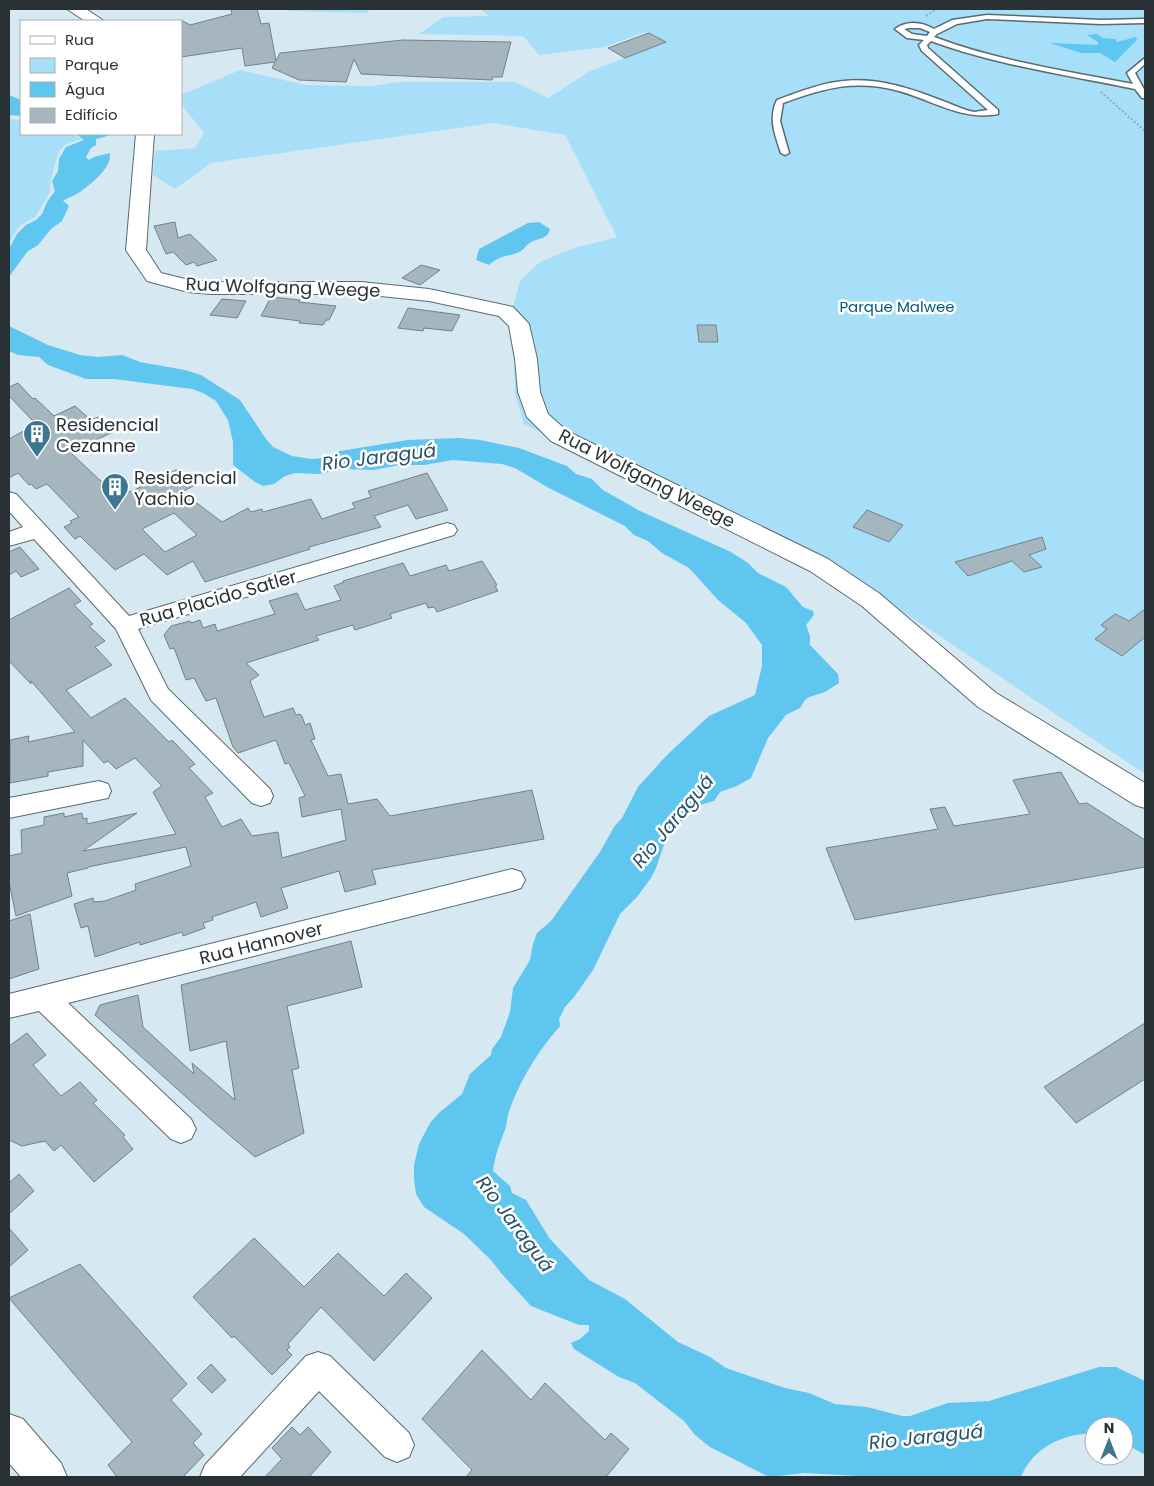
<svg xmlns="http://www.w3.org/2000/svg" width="1154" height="1486" viewBox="0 0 1154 1486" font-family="Poppins,sans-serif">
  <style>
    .green { fill: #a7dff9 }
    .water { fill: #5fc6f0 }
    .building { fill: #a5b6bf; stroke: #71828a; fill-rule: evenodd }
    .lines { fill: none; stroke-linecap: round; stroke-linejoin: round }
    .service-casing { stroke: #5a6a71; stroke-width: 3 }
    .minor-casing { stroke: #5a6a71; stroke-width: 2 }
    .tertiary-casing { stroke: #5a6a71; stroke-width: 2 }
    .secondary-casing { stroke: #5a6a71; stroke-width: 2 }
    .path { stroke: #9ba9b0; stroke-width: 2; stroke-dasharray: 2 2; stroke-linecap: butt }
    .service { fill: #fff; fill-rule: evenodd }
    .minor { fill: #fff; fill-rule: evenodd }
    .tertiary { fill: #fff; fill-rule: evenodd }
    .secondary { fill: #fff; fill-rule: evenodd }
    .labels { text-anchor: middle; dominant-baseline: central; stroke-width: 5; stroke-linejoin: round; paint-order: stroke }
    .far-park-label { font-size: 15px; fill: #005a76; stroke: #fff }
    .street-label { font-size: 18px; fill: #2a3134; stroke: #fff }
    .poi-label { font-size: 18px; fill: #2a3134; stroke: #fff; text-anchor: start }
    .water-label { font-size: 19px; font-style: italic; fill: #285366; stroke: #fff }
  </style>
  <rect width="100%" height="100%" fill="#d6e8f1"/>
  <!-- green -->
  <g class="green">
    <path d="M286 9H371L366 13 289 11Z"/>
    <path d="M480 9H1145V774L884 599 524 424 515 394 514 356 508 326 520 281 540 262 574 248 617 237 565 135 493 123 211 163 175 189 153 175 155 151 195 148 204 133 181 104V95L240 70 305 85 372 86 398 82H515L548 98 590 71 664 43 646 32 604 47 539 55 523 36 419 34 443 17 489 16Z"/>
    <path d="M9 119 21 120V134H70L82 139 65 145 58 153 50 184V192L36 216 19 226 9 243Z"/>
  </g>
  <!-- water -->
  <g class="water">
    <path d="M1097 34 1102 38 1115 39 1117 42 1136 37 1137 40 1115 62 1100 53H1081L1050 43 1098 45V42L1087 35Z"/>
    <path d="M9 95 21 100V116L9 115Z"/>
    <path d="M76 134H115L96 139V145L91 148 86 157 89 160 94 157 110 153C112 168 91 184 80 192 75 196 68 197 63 201L69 206 62 221 51 229 38 245 27 252 9 277V249L17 234 26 225 36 220 42 214 47 202 55 191 52 181 58 171 59 159 66 147 84 140Z"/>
    <path d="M539 222 550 229C547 241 538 237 530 243 526 245 524 249 521 251 508 258 503 253 489 265L476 260 479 249 528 223Z"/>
    <path d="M9 326 48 345 80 355 98 357 122 355 140 362 185 370 201 375 240 400 266 439 273 447 292 456 311 459 326 458 340 451 408 440 459 438 480 440 519 448 567 466 576 474 592 479 603 490 640 511 731 552 748 563 758 573 786 587 803 607 813 611 814 615 806 625 810 636V645L838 674 839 683 825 692 809 697 805 700 800 708 786 715 768 738 751 778 737 786 720 792 714 801C696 806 689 807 679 826L674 828 667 836 656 868 651 878 637 897 620 914 593 970 574 997 565 1007 559 1019 560 1026C538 1051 518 1083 508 1115 507 1120 506 1126 505 1130 499 1144 495 1156 493 1171L510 1186 512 1193 526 1200 550 1239 589 1280 625 1299 678 1342 710 1357 726 1368 785 1388 809 1393 835 1404 867 1407 902 1416H910L948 1403 989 1401 1099 1367H1116L1145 1381V1455L1124 1443V1426H1094V1433C1063 1434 1033 1447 1021 1477H877L804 1473 769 1477 710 1447 695 1435 684 1421 635 1383 619 1377 574 1349 571 1343 580 1339 589 1331V1325H579L531 1306 501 1273 491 1260 464 1234 424 1207 416 1194 414 1179V1165L419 1144 430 1123 440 1112 462 1094 470 1074 491 1055 492 1049 501 1037 510 1012 513 988 530 960 533 944 537 933 551 921 600 852 614 827 622 818 638 787 667 755 709 716 755 695 762 666V645L746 623 718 600 689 568 662 553 648 541 634 535 625 526 547 487 515 468 502 464 453 460 424 465H399L374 470 345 469 319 474 295 473 285 476 274 484 263 486 255 482 233 465V442L228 420 216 401 203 393 192 389 114 379H86L48 365 39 357 18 355 9 351Z"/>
  </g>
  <!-- building -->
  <g class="building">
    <path d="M231 9H257L261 24 269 23 276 61 280 53 403 40 511 42 502 77H493L492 80 361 74 354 59 346 82 299 80 272 68 275 62 245 66 242 48 181 57V20L190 25 232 14Z"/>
    <path d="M649 33 666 42 625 58 608 48Z"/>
    <path d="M175 222 178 238 190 234 217 260 197 266 194 262 186 265 173 252 166 254 154 226Z"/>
    <path d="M421 265 440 270 420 285 402 278Z"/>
    <path d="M271 297 300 300 299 302 336 306 329 320H326L323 325 299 323 300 321 261 316Z"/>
    <path d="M222 299 246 301 237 318 210 315Z"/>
    <path d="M408 308 445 313 460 315 452 331 424 328 423 331 398 328Z"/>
    <path d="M697 325H716L718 342H699Z"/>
    <path d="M18 383 33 399 35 398 54 416 75 406 91 420 98 417 113 432 70 452 105 485 117 480 130 492 178 469 195 485 182 492 222 522 248 508 251 512 262 509 263 512 311 499 322 519 355 508 352 503 371 497 368 491 427 473 448 510 416 519 408 505 374 516 381 527 309 547 310 549 205 582 193 561 167 575 144 554 115 570 80 536 75 539 64 527 72 523 70 521 79 517 47 484 36 489 31 484 29 485 18 473 9 478V439L36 424 9 396V387ZM174 513 197 535 165 552 142 529Z"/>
    <path d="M867 510 903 525 889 542 853 527Z"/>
    <path d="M1042 537 1046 549 1029 555 1042 567 1024 572 1012 561 968 576 955 562Z"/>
    <path d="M20 547 39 569 21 577 16 571 9 575V552Z"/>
    <path d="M482 561 497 585 495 586 498 591 437 612 434 607 428 608 426 603 390 614 392 618 355 630 353 625 316 636 319 640 246 663 259 675 250 681 264 717 293 708 296 715 300 714 302 716 305 725 310 723 315 739 311 740 328 776 341 774 348 804 377 799 390 816 532 790 544 839 372 870 376 884 345 892 339 871 281 888 288 908 261 917 256 902 212 917 213 920 203 923 205 928 183 936 182 932 140 945V942L95 957 88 926 81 928 74 904 93 898 94 902 105 901 136 890 135 884 191 866 186 847 88 867V868L67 873 72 896 16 916 9 882V856L22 853 21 830 44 825V817L64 813V817L82 813 83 819 87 818V824L137 813 83 851 176 834 153 792 162 786 135 758 116 769 108 761 104 763 83 740V766L48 772V776L10 783V740L29 736 28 742 75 732 31 681V684L9 661V620L69 588 81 601 74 605 93 624 89 626 105 641 95 647 112 665 66 690 91 718 125 698 169 742 172 740 195 764 189 768 213 793 205 797 222 827 241 819 252 836 278 832 282 858 346 840 341 809 302 817 299 798 305 796 289 763 285 764 276 740 238 753 233 747 216 698 206 701 194 678 186 680 174 648 170 649 164 635 171 626 190 621 191 623 200 620 203 628 215 624 217 631 275 614 269 601 297 593 305 610 341 600 334 586 344 582 343 581 403 563 410 576 446 565 449 571Z"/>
    <path d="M1145 609V637L1122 656 1095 639 1107 629 1101 625 1115 614 1129 621Z"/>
    <path d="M1061 772 1079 804 1087 803 1145 840V867L855 920 826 848 938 829 930 809 945 807 954 826 1030 814 1013 780Z"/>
    <path d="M30 914 39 969 9 979V921Z"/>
    <path d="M351 941 362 987 287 1006 299 1068 292 1070 304 1133 255 1157 206 1115 95 1015 100 1005 138 995 143 1027 194 1074 192 1063 235 1100 226 1041 190 1051 181 985Z"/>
    <path d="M1145 1023V1079L1076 1123 1044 1087Z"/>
    <path d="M27 1033 46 1055 33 1065 61 1096 80 1082 97 1100 93 1103 125 1135 123 1137 133 1149 94 1182 61 1145 54 1151 45 1141 22 1146 9 1140V1046Z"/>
    <path d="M19 1174 34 1191 9 1214V1183Z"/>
    <path d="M9 1228 28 1250 9 1267Z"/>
    <path d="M254 1238 304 1287 338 1253 384 1296 406 1273 432 1298 374 1361 321 1307 288 1344 290 1347 287 1350 292 1355 272 1375 234 1336 232 1338 193 1297Z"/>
    <path d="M80 1264 187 1384 171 1400 202 1434 193 1443 204 1455 183 1477H117L108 1465 132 1442 9 1298Z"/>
    <path d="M482 1350 531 1400 545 1383 605 1440 611 1433 629 1449 606 1477H466L472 1470 422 1419Z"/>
    <path d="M211 1364 226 1380 212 1393 197 1378Z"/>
    <path d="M292 1427 300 1435 308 1427 331 1452 309 1477H265L282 1459 272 1448Z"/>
  </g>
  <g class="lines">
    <defs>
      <path id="service" d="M987 15 1101 20 1145 19V23L1101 24 987 19 957 24 937 34 934 37C998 61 1066 71 1133 84L1127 73 1145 58V64L1135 73 1145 91V98H1142L1135 89C1067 75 996 65 931 41L927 45 928 48 998 110V114C962 121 932 100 899 91 855 79 824 88 783 103L780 121 789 153 785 155 781 153C775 135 768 118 777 100 796 93 816 85 836 82 881 74 925 94 966 110L974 112 988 110 922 51 919 45 924 40 907 38 895 29C907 20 922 22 934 29L952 20ZM909 28H920L930 32 927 36 912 34 904 29Z"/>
      <g id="minor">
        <path d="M9 492 16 494 129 616 447 523 454 525 457 530 454 535 138 629 168 689 270 789 273 796 270 803 261 806 252 803 151 700 116 629 34 539 9 546V532L23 527 9 511Z"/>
        <path d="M99 781 108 784 111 791 108 798 9 818V798Z"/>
        <path d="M512 869 521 872 525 880 521 888 512 891 68 1003 191 1119 196 1129 191 1139 181 1143 171 1139 39 1011 9 1018V994Z"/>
        <path d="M318 1352 330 1356 409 1433 414 1445 409 1457 397 1462 385 1457 319 1391 240 1477H200L205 1465 306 1356Z"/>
      </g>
      <g id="tertiary">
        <path d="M67 9H86L104 21H85Z"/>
        <path d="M136 134H154L146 250 161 273 189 280 211 282H361L429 289 513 307 529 324 537 359 540 392 548 414 567 431 828 559 880 594 996 693 1145 783V808L1135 805 978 707 862 606 810 571 551 441 527 417 518 392 515 359 509 326 499 316 429 301 361 294H211L188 292 147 281 126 250Z"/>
      </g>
      <path id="secondary" d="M9 1414 23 1419 61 1463 67 1477H21L9 1463Z"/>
    </defs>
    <!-- service casing -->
    <use href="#service" class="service-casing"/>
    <!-- minor casing -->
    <use href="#minor" class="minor-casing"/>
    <!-- tertiary casing -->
    <use href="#tertiary" class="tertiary-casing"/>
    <!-- secondary casing -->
    <use href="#secondary" class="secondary-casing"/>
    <!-- path -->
    <g class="path">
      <path d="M926 16 936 9"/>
      <path d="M1101 92 1145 131"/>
    </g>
    <!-- service -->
    <use href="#service" class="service"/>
    <!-- minor -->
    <use href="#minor" class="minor"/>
    <!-- tertiary -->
    <use href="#tertiary" class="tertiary"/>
    <!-- secondary -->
    <use href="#secondary" class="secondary"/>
  </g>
  <!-- icons -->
  <defs>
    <symbol id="building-pin" viewBox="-11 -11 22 30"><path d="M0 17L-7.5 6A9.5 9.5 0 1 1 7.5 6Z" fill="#3c768f" stroke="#fff"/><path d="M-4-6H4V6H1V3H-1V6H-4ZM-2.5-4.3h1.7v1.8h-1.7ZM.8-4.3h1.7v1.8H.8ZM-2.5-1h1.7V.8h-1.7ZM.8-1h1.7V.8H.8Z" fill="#fff"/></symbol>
  </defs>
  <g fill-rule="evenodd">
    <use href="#building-pin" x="21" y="418" width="32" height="43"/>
    <use href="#building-pin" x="99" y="471" width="32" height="43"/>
  </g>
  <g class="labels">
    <!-- far-park labels -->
    <g class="far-park-label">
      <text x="897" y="306">Parque Malwee</text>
    </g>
    <!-- street labels -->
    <g class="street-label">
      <text transform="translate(283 287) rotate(2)">Rua Wolfgang Weege</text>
      <text transform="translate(647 478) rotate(27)">Rua Wolfgang Weege</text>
      <text transform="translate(218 598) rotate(-16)">Rua Placido Satler</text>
      <text transform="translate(261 943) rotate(-14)">Rua Hannover</text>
    </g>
    <!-- poi labels -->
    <g class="poi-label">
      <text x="56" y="424">Residencial<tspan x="56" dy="21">Cezanne</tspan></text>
      <text x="134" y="477">Residencial<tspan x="134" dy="21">Yachio</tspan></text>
    </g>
    <!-- water labels -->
    <g class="water-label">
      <text transform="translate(379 457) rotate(-7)">Rio Jaraguá</text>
      <text transform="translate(673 821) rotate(-50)">Rio Jaraguá</text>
      <text transform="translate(515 1224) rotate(53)">Rio Jaraguá</text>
      <text transform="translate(926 1437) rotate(-6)">Rio Jaraguá</text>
    </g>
  </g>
  <!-- border -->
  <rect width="1154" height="1486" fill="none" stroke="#2a3134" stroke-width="20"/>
  <!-- legend -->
  <rect x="20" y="20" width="162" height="115" fill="#ffffff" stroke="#aaadae"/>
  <rect x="30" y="36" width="25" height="8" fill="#ffffff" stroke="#aaadae"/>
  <text x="65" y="45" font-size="15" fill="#2a3134">Rua</text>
  <rect x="30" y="58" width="25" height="15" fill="#a7dff9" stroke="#aaadae"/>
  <text x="65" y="70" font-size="15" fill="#2a3134">Parque</text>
  <rect x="30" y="82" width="25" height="15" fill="#5fc6f0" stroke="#aaadae"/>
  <text x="65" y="95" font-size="15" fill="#2a3134">Água</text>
  <rect x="30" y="108" width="25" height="15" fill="#a5b6bf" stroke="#aaadae"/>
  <text x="65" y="120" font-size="15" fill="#2a3134">Edifício</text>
  <!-- north arrow -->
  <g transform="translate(1109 1441)"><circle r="24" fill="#ffffff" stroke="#aaadae"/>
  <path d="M0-4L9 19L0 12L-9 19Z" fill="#3c768f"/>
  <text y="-8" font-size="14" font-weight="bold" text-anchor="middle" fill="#2a3134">N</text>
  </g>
</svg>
